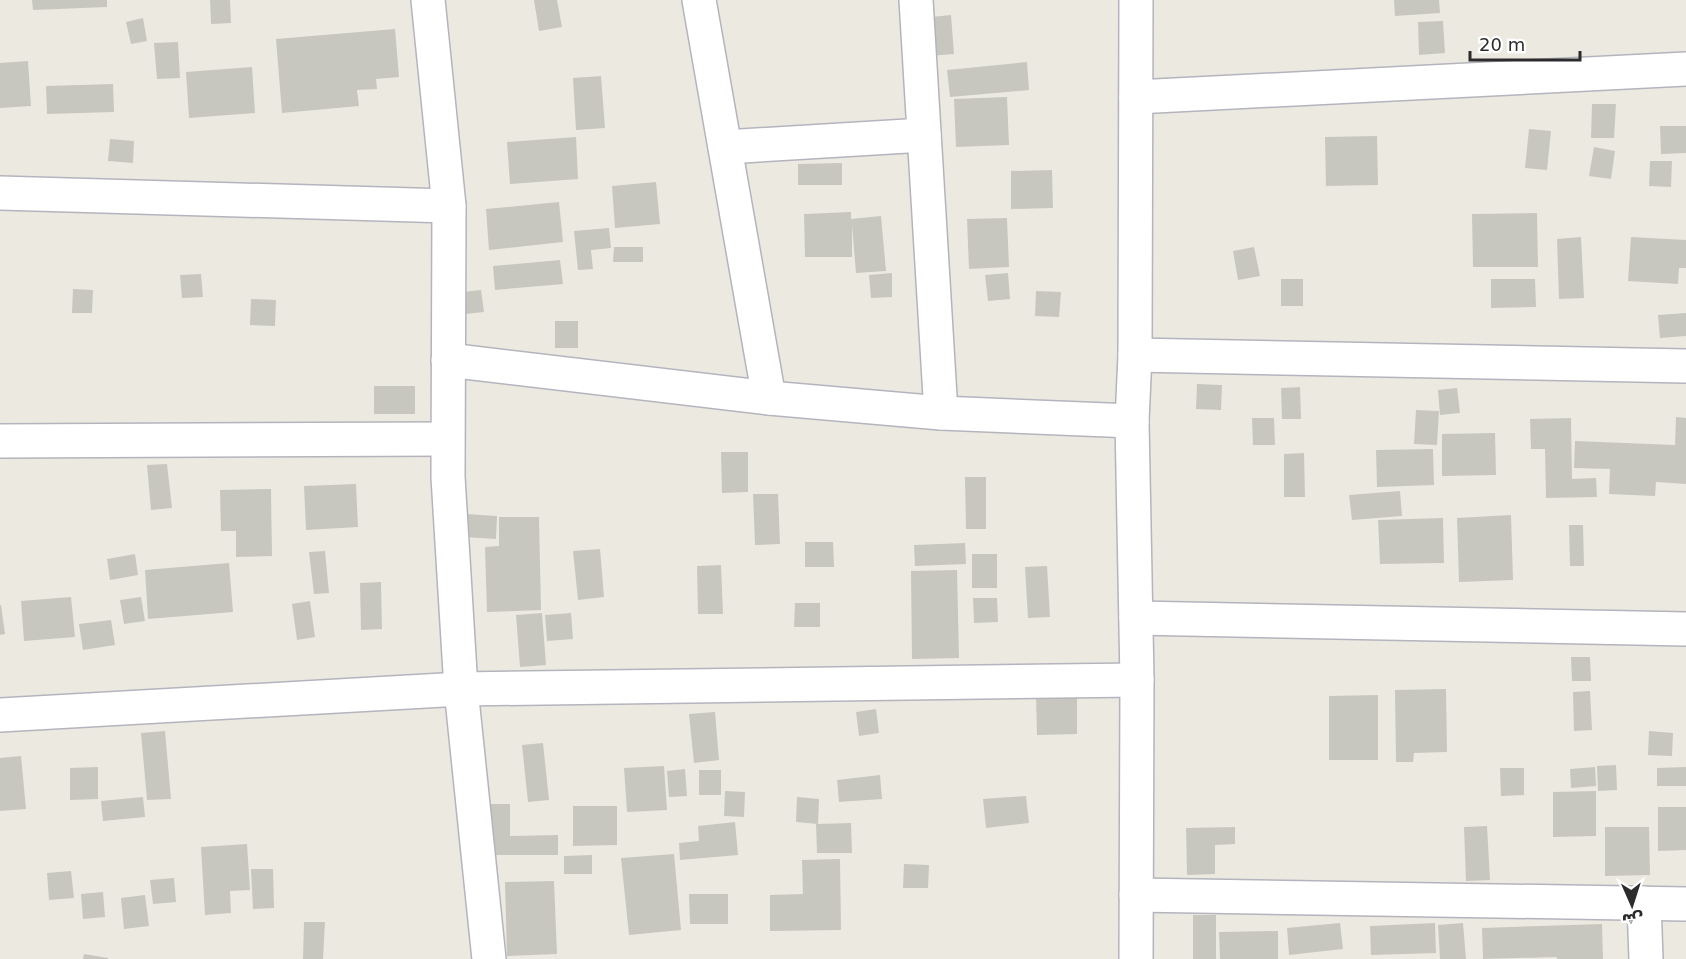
<svg xmlns="http://www.w3.org/2000/svg" width="1686" height="959" viewBox="0 0 1686 959" font-family="'DejaVu Sans',Cairo,sans-serif">
  <style>
    .building { fill: #c8c7bf }
    .lines { fill: none; stroke-linecap: round; stroke-linejoin: round }
    .street-casing { stroke: #b4b4be; stroke-width: 36 }
    .street { stroke: #fff; stroke-width: 33 }
  </style>
  <rect width="100%" height="100%" fill="#ece9e1"/>
  <!-- building -->
  <g class="building">
    <path d="M32 0H107V7L33 10Z"/>
    <path d="M210 0H230L231 23 211 24Z"/>
    <path d="M534 0H557L562 27 539 31Z"/>
    <path d="M1394 0H1439L1440 13 1395 16Z"/>
    <path d="M951 15 954 54 916 57 912 19Z"/>
    <path d="M143 18 147 41 131 44 126 22Z"/>
    <path d="M1443 21 1445 53 1419 55 1418 22Z"/>
    <path d="M395 29 399 77 376 79 377 89 357 90 359 106 282 113 276 39Z"/>
    <path d="M178 42 180 78 157 79 154 43Z"/>
    <path d="M28 61 31 106 0 108V63Z"/>
    <path d="M1027 62 1029 90 950 97 947 70Z"/>
    <path d="M252 67 255 113 189 118 186 72Z"/>
    <path d="M601 76 605 128 576 130 573 78Z"/>
    <path d="M113 84 114 112 47 114 46 86Z"/>
    <path d="M1007 97 1009 145 956 147 954 99Z"/>
    <path d="M1592 104H1616L1614 138H1591Z"/>
    <path d="M1660 126H1686V153L1661 154Z"/>
    <path d="M1529 129 1551 131 1547 170 1525 168Z"/>
    <path d="M1377 136 1378 185 1326 186 1325 137Z"/>
    <path d="M576 137 578 179 510 184 507 142Z"/>
    <path d="M110 139 134 141 133 163 108 161Z"/>
    <path d="M1594 147 1615 151 1611 179 1589 176Z"/>
    <path d="M1650 161H1672L1671 187 1649 186Z"/>
    <path d="M842 163V185H798V164Z"/>
    <path d="M1052 170 1053 208 1011 209V171Z"/>
    <path d="M656 182 660 224 615 228 612 186Z"/>
    <path d="M559 202 563 242 489 250 486 209Z"/>
    <path d="M851 212V219L881 216 886 271 856 273 852 225V257H805L804 214Z"/>
    <path d="M1537 213 1538 267H1473L1472 214Z"/>
    <path d="M1007 218 1009 267 969 269 967 219Z"/>
    <path d="M609 228 611 248 591 250 593 269 578 270 574 231Z"/>
    <path d="M1581 237 1584 298 1559 299 1557 239Z"/>
    <path d="M1631 237 1686 240V268H1679L1678 284 1628 281Z"/>
    <path d="M614 247H643V262H613Z"/>
    <path d="M1254 247 1260 276 1238 280 1233 251Z"/>
    <path d="M560 260 563 284 495 290 493 266Z"/>
    <path d="M892 273V297L871 298 869 275Z"/>
    <path d="M1008 273 1010 299 988 301 985 275Z"/>
    <path d="M201 274 203 297 182 298 180 275Z"/>
    <rect x="1281" y="279" width="22" height="27"/>
    <path d="M1491 279H1535L1536 307 1491 308Z"/>
    <path d="M73 289 93 290 92 313H72Z"/>
    <path d="M481 290 484 312 457 315 454 293Z"/>
    <path d="M1036 291 1061 292 1059 317 1035 316Z"/>
    <path d="M251 299 276 300 275 326 250 325Z"/>
    <path d="M1686 313V336L1660 338 1658 315Z"/>
    <rect x="555" y="321" width="23" height="27"/>
    <path d="M1197 384 1222 385 1221 410 1196 409Z"/>
    <rect x="374" y="386" width="41" height="28"/>
    <path d="M1300 387 1301 419H1282L1281 388Z"/>
    <path d="M1457 388 1460 413 1440 415 1438 390Z"/>
    <path d="M1416 410 1439 411 1437 445 1414 444Z"/>
    <path d="M1676 417 1686 418V484L1656 482 1655 496 1609 494 1610 469 1574 468 1575 441 1675 445Z"/>
    <path d="M1252 418H1274L1275 445H1253Z"/>
    <path d="M1571 418 1572 479 1596 478 1597 497 1546 498 1545 449H1531L1530 419Z"/>
    <path d="M1495 433 1496 475 1442 476V434Z"/>
    <path d="M1433 449 1434 485 1377 487 1376 450Z"/>
    <path d="M721 452H748V492L722 493Z"/>
    <path d="M1304 453 1305 497H1284V454Z"/>
    <path d="M167 464 172 508 151 510 147 465Z"/>
    <path d="M965 477H986V529H966Z"/>
    <path d="M356 484 358 527 306 530 304 486Z"/>
    <path d="M271 489 272 556 236 557V531H221L220 490Z"/>
    <path d="M1400 491 1402 516 1352 520 1349 495Z"/>
    <path d="M753 494H778L780 544 755 545Z"/>
    <path d="M466 514 497 516 496 539 465 537Z"/>
    <path d="M1511 515 1513 580 1459 582 1457 518Z"/>
    <path d="M499 517H539L541 610 487 612 485 547 499 546Z"/>
    <path d="M1443 518 1444 563 1380 564 1378 520Z"/>
    <path d="M1569 525H1583L1584 566H1570Z"/>
    <path d="M805 542H833L834 567H805Z"/>
    <path d="M965 543 966 564 915 566 914 545Z"/>
    <path d="M600 549 604 597 578 600 573 551Z"/>
    <path d="M325 551 329 593 314 594 309 552Z"/>
    <path d="M135 554 138 575 110 580 107 559Z"/>
    <rect x="972" y="554" width="25" height="34"/>
    <path d="M229 563 233 612 148 619 145 570Z"/>
    <path d="M721 565 723 614H698L697 566Z"/>
    <path d="M1047 566 1050 617 1028 618 1025 567Z"/>
    <path d="M957 570 959 658 912 659 911 571Z"/>
    <path d="M381 582 382 629 361 630 360 583Z"/>
    <path d="M71 597 75 637 24 641 21 601Z"/>
    <path d="M141 597 145 621 124 624 120 600Z"/>
    <path d="M973 598H997L998 622 974 623Z"/>
    <path d="M310 601 315 637 297 640 292 604Z"/>
    <path d="M795 603H820V627H794Z"/>
    <path d="M0 605H1L5 634 0 635Z"/>
    <path d="M542 613 546 665 520 667 516 615Z"/>
    <path d="M571 613 573 639 547 641 545 615Z"/>
    <path d="M111 620 115 645 83 650 79 624Z"/>
    <path d="M1571 657H1590L1591 681H1572Z"/>
    <path d="M1446 689 1447 752 1414 753 1413 762H1396L1395 690Z"/>
    <path d="M1590 691 1592 730 1574 731 1573 692Z"/>
    <path d="M1378 695V760H1329V696Z"/>
    <path d="M1036 697H1077V734L1037 735Z"/>
    <path d="M876 709 879 733 859 736 856 712Z"/>
    <path d="M715 712 719 760 694 763 689 714Z"/>
    <path d="M165 731 171 799 147 800 141 733Z"/>
    <path d="M1649 731 1673 733 1672 756 1648 755Z"/>
    <path d="M543 743 549 800 528 802 522 745Z"/>
    <path d="M21 756 26 809 0 811V758Z"/>
    <path d="M1616 765 1617 790 1598 791 1597 766Z"/>
    <path d="M664 766 667 810 627 812 624 768Z"/>
    <path d="M98 767V799L70 800V768Z"/>
    <path d="M1595 767 1596 786 1571 788 1570 769Z"/>
    <path d="M1686 767V786H1657V768Z"/>
    <path d="M1500 768H1524V795L1501 796Z"/>
    <path d="M685 769 687 796 669 797 667 771Z"/>
    <rect x="699" y="770" width="22" height="25"/>
    <path d="M880 775 882 799 839 802 837 780Z"/>
    <path d="M725 791 745 792 744 817 724 816Z"/>
    <path d="M1596 791V836L1553 837V792Z"/>
    <path d="M1026 796 1029 823 986 828 983 799Z"/>
    <path d="M143 797 145 817 103 821 101 801Z"/>
    <path d="M797 797 819 799 818 824 796 822Z"/>
    <path d="M488 804H510V836L558 835V855H488Z"/>
    <path d="M573 806H617V845L573 846Z"/>
    <path d="M1658 807H1686V850L1658 851Z"/>
    <path d="M735 822 738 855 680 860 679 843 699 841 698 826Z"/>
    <path d="M851 823 852 853H817L816 824Z"/>
    <path d="M1487 826 1490 880 1466 881 1464 827Z"/>
    <path d="M1235 827V844L1215 845V874L1187 875 1186 828Z"/>
    <path d="M1605 827H1649L1650 875 1605 876Z"/>
    <path d="M247 844 250 890 230 891 231 913 205 915 201 847Z"/>
    <path d="M674 854 681 930 629 935 621 858Z"/>
    <path d="M592 855V874H564V856Z"/>
    <path d="M840 859 841 930 770 931V895L803 894 802 860Z"/>
    <path d="M904 864 929 865 928 888H903Z"/>
    <path d="M251 869H273L274 908 253 909Z"/>
    <path d="M71 871 74 898 49 900 47 873Z"/>
    <path d="M174 878 176 902 153 904 150 880Z"/>
    <path d="M554 881 557 954 507 956 505 882Z"/>
    <path d="M103 892 105 917 83 919 81 894Z"/>
    <path d="M689 894H728V924H690Z"/>
    <path d="M145 895 149 926 124 929 121 898Z"/>
    <rect x="1193" y="915" width="23" height="44"/>
    <path d="M304 922H325L323 959H303Z"/>
    <path d="M1340 923 1343 949 1289 955 1287 928Z"/>
    <path d="M1435 923 1436 953 1371 955 1370 926Z"/>
    <path d="M1463 923 1466 959H1440L1438 925Z"/>
    <path d="M1602 924 1603 959H1557V957L1483 959 1482 928Z"/>
    <path d="M1278 931V959H1220L1219 932Z"/>
    <path d="M84 954 108 958V959H83Z"/>
  </g>
  <g class="lines">
    <defs>
      <g id="street">
        <path d="M428 0 449 206 448 477 461 689 489 959"/>
        <path d="M699 0 769 398"/>
        <path d="M916 0 941 413"/>
        <path d="M1136 97 1686 69"/>
        <path d="M725 147 924 135"/>
        <path d="M0 193 449 206"/>
        <path d="M1135 355 1686 366"/>
        <path d="M448 360 769 398 941 413 1132 421"/>
        <path d="M0 441 447 439"/>
        <path d="M1136 618 1686 629"/>
        <path d="M0 715 461 689 1137 680"/>
        <path d="M1136 895 1686 904"/>
        <path d="M1644 903 1646 959"/>
        <path d="M1136 959 1137 680 1132 421 1135 355 1136 0"/>
      </g>
    </defs>
    <!-- street casing -->
    <use href="#street" class="street-casing"/>
    <!-- street -->
    <use href="#street" class="street"/>
  </g>
  <!-- north arrow -->
  <g transform="translate(1632 905) rotate(177)" stroke="#ffffff" stroke-width="4.5" paint-order="stroke">
  <path d="M0-4.5L10 22L0 15L-10 22Z" fill="#2c2c2c"/>
  <text y="-9" font-size="16" font-weight="bold" text-anchor="middle" fill="#2c2c2c">ش</text>
  </g>
  <!-- scale -->
  <path d="M1470 51v9h110v-9" fill="none" stroke="#2c2c2c" stroke-width="3"/>
  <text x="1479" y="51" font-size="18" fill="#2c2c2c" stroke="#ffffff" stroke-width="4.5" paint-order="stroke">20 m</text>
</svg>
